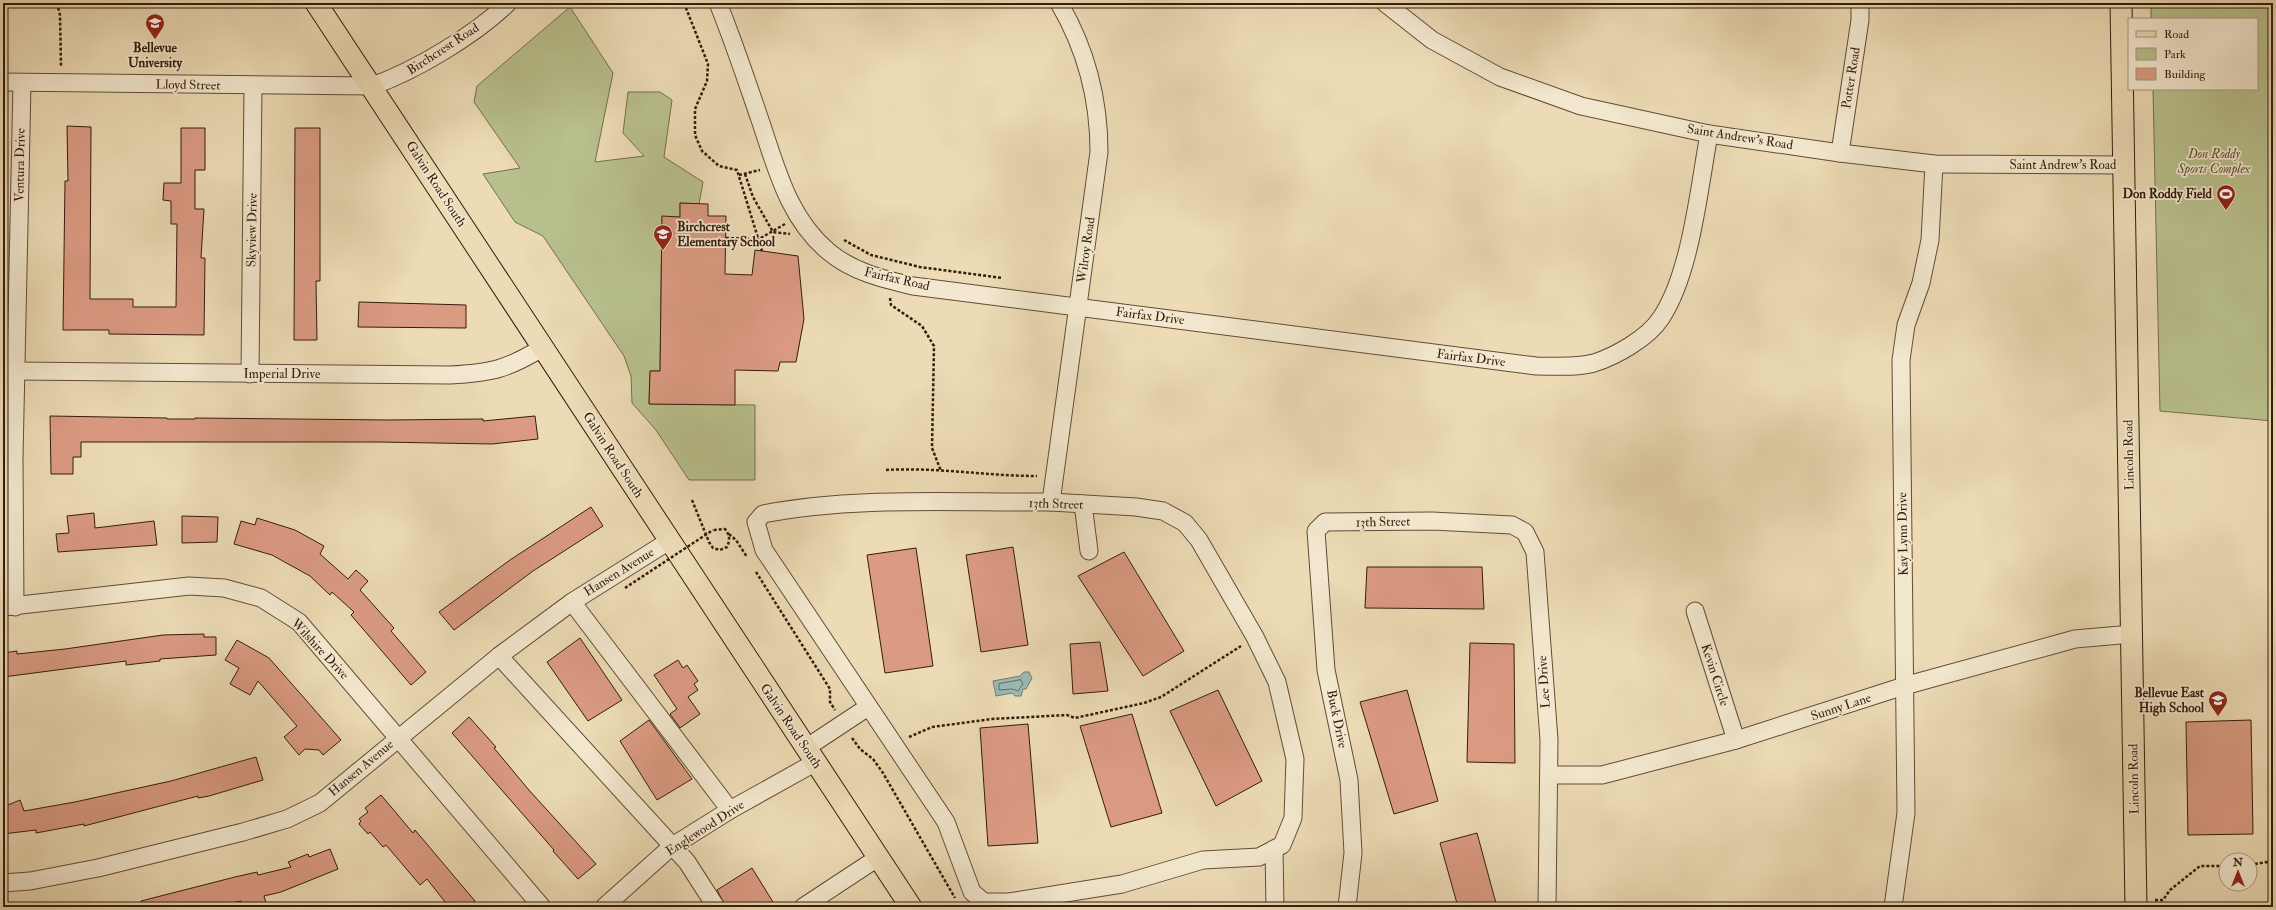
<svg xmlns="http://www.w3.org/2000/svg" width="2276" height="910" viewBox="0 0 2276 910" font-family="'IM FELL Double Pica',serif">
  <style>
    .green { fill: #b8c08d; stroke: #766e4d }
    .water { fill: #9abab4; stroke: #717b71 }
    .lines { fill: none; stroke-linecap: round; stroke-linejoin: round }
    .shore { stroke: #676b60; stroke-width: 1 }
    .building { fill: #db9b83; stroke: #341c0d }
    .minor-casing { stroke: #624c37; stroke-width: 19 }
    .major-casing { stroke: #341c0d; stroke-width: 23 }
    .path { stroke: #341c0d; stroke-width: 2.5; stroke-dasharray: 3 2; stroke-linecap: butt }
    .minor { stroke: #f3e8cf; stroke-width: 17 }
    .major { stroke: #ecdbb5; stroke-width: 21 }
    .path-bridge { stroke: #341c0d; stroke-width: 2.5; stroke-dasharray: 3 2; stroke-linecap: butt }
    .labels { text-anchor: middle; dominant-baseline: central; stroke-width: 3.5; stroke-linejoin: round; paint-order: stroke }
    .poi-label { font-size: 13px; font-weight: bold; fill: #341c0d; stroke: #f3e8cf; text-anchor: end }
    .street-label { font-size: 13px; fill: #341c0d; stroke: #f3e8cf }
    .park-label { font-size: 13px; font-style: italic; fill: #5c4d33; stroke: #f3e8cf }
  </style>
  <rect width="100%" height="100%" fill="#ecdbb5"/>
  <filter id="stains"><feTurbulence type="fractalNoise" baseFrequency=".005" numOctaves="4"/><feColorMatrix values="0 0 0 0 .2 0 0 0 0 .09 0 0 0 0 .02 0 0 0 .5 -.17"/></filter>
  <radialGradient id="worn" r=".72"><stop offset=".6" stop-color="#630" stop-opacity="0"/><stop offset="1" stop-color="#630" stop-opacity=".3"/></radialGradient>
  <!-- green -->
  <g class="green">
    <path d="M2151 3H2273V421L2160 411 2153 89H2257V19H2151Z"/>
    <path d="M570 7 613 73 595 162 644 156 623 133 628 92H660L672 100 664 157 703 182 699 204 680 203V217H662L660 371H650L649 404 755 405V480H689L656 430 632 403 631 376 624 356 543 236 515 222 483 174 520 168 474 102 477 86Z"/>
  </g>
  <!-- water -->
  <path class="water" d="M1024 672H1029L1032 678 1026 689H1023L1021 696H1015L1012 693 996 696 993 681 1020 676Z"/>
  <g class="lines">
    <!-- shore -->
    <path class="shore" d="M1021 680 1023 684 1018 691 1012 689 999 690V684Z"/>
  </g>
  <!-- building -->
  <g class="building">
    <path d="M67 126 91 127 90 299H133V307H176L177 224H171V201L163 200 164 183H181V128H205V170H195V209H204L201 258H205L204 335 109 334V330H63L65 181H68Z"/>
    <path d="M295 128H320V281H316L317 340H294Z"/>
    <path d="M680 203 708 204V216H726L725 274 752 275 755 250 798 256 804 319 796 362H780L778 371 735 370V405L649 404 650 371H660L662 216 680 217Z"/>
    <path d="M359 302 466 305V328L358 327Z"/>
    <path d="M50 416 167 418V419H195V418L389 420 483 419V421L535 416 538 439 492 444 379 442H81V457H73V474H51Z"/>
    <path d="M591 507 603 526 533 571 454 630 439 612 510 560Z"/>
    <path d="M94 513 95 528 154 521 157 545 58 552 56 534 69 533 67 516Z"/>
    <path d="M182 516 218 517 217 542 182 543Z"/>
    <path d="M257 518 295 530 324 546 320 554 348 579 356 570 368 581 360 590 394 628 391 631 426 672 411 685 351 615 354 612 332 592 330 595 310 576 272 555 234 544 241 521 255 525Z"/>
    <path d="M1013 547 1028 645 981 652 966 555Z"/>
    <path d="M916 548 933 666 885 673 867 555Z"/>
    <path d="M1124 552 1184 651 1143 676 1078 576Z"/>
    <path d="M1367 567H1482L1484 609 1365 608Z"/>
    <path d="M204 634V637H216V655L160 659V661L126 665V661L3 677V653L17 651V654L65 649 163 635Z"/>
    <path d="M580 638 622 700 588 721 547 662Z"/>
    <path d="M237 640 269 658 341 740 323 755 319 750 305 749 299 755 284 737 297 726 258 681 250 695 230 684 239 668 225 660Z"/>
    <path d="M1100 642 1108 691 1073 694 1070 644Z"/>
    <path d="M1470 643 1514 644 1515 763 1467 762Z"/>
    <path d="M678 660 683 668 687 665 698 681 694 684 698 690 688 697 700 714 680 728 670 714 677 709 654 675Z"/>
    <path d="M1218 690 1262 781 1216 806 1170 711Z"/>
    <path d="M1407 690 1438 801 1394 814 1360 702Z"/>
    <path d="M1132 714 1162 813 1111 827 1080 726Z"/>
    <path d="M469 717 496 747 494 748 528 789 596 864 578 879 553 851 554 850 452 733Z"/>
    <path d="M649 720 692 779 657 800 620 741Z"/>
    <path d="M2251 720 2253 834 2188 835 2186 722Z"/>
    <path d="M1028 724 1038 843 988 846 980 728Z"/>
    <path d="M256 757 263 780 209 796 198 798V796L84 826V824L36 833V830L3 834V807L20 800 24 811 75 802 171 781Z"/>
    <path d="M381 795 413 833 415 830 475 901 468 907H449L427 879 420 885 386 845 383 847 370 832 368 834 359 824 361 821 359 819 368 812 365 808Z"/>
    <path d="M1477 833 1497 907H1458L1440 843Z"/>
    <path d="M330 849 338 869 281 892 264 896 267 907H242L241 901 213 907H142L141 901 235 877 257 872 258 875 291 867 288 862 308 854 309 857Z"/>
    <path d="M752 868 776 907H726L717 890Z"/>
  </g>
  <g class="lines">
    <defs>
      <g id="minor">
        <path d="M718 3C733 40 746 79 759 117 776 166 787 217 829 252 853 272 883 279 913 286L1536 366C1554 366 1576 368 1594 363 1616 356 1648 338 1661 318 1691 273 1699 188 1709 134"/>
        <path d="M1385 3 1432 40 1500 77 1581 106 1709 134 1840 153 1934 164 2124 165"/>
        <path d="M3 82 372 86C415 71 475 35 508 3"/>
        <path d="M1840 153 1860 20V3"/>
        <path d="M16 371 450 375C492 373 507 369 542 348"/>
        <path d="M250 374 253 86"/>
        <path d="M1051 502 1136 507 1163 511 1185 523 1199 540 1255 637 1277 682 1295 759 1293 818 1282 845 1259 857 1203 860 1122 884 1009 902H984L972 892 946 822 764 550 756 522 763 514C857 496 956 503 1051 502Z"/>
        <path d="M1051 502 1099 152C1099 98 1086 49 1059 3"/>
        <path d="M1083 504 1089 551"/>
        <path d="M572 602 730 810"/>
        <path d="M3 607 189 586 224 588 261 598 299 622 542 907"/>
        <path d="M15 607 14 458 22 83"/>
        <path d="M1695 611 1736 740"/>
        <path d="M499 656 687 862 716 907"/>
        <path d="M806 748 868 707"/>
        <path d="M1549 775H1602L1736 740 1904 686 2075 639 2132 634"/>
        <path d="M1274 849 1275 907"/>
        <path d="M3 883 30 881 98 868 243 832 287 819 320 803 499 656 572 602 669 541"/>
        <path d="M604 907 671 847 730 810 816 762"/>
        <path d="M803 907 879 857"/>
        <path d="M1347 907 1353 853 1349 780 1326 670 1316 531 1325 522 1432 521 1512 525 1525 532 1535 552 1549 740 1547 907"/>
        <path d="M1893 907 1906 813 1901 360 1906 325 1921 283 1930 240 1934 164"/>
      </g>
      <g id="major">
        <path d="M316 3 911 907"/>
        <path d="M2121 3 2136 907"/>
      </g>
    </defs>
    <!-- minor casing -->
    <use href="#minor" class="minor-casing"/>
    <!-- major casing -->
    <use href="#major" class="major-casing"/>
    <!-- path -->
    <g class="path">
      <path d="M57 3 60 15 61 66"/>
      <path d="M684 3 708 64 707 81 695 109V135L702 151 719 166 737 170 762 251"/>
      <path d="M745 174 753 197 773 232 790 234"/>
      <path d="M739 175 760 170"/>
      <path d="M726 238 759 239 785 224"/>
      <path d="M844 240 871 255 920 267 1002 278"/>
      <path d="M890 298 891 305 922 326 934 346 932 448 941 471"/>
      <path d="M886 470C937 467 987 476 1037 476"/>
      <path d="M692 500 709 542 713 548 720 550 727 547C730 540 730 535 725 529L713 530"/>
      <path d="M729 534 736 540 747 557"/>
      <path d="M756 572 830 689V702L835 710"/>
      <path d="M909 737 932 727 992 719 1067 715 1075 718 1144 703 1161 697 1241 646"/>
      <path d="M852 738 860 749 873 759 883 773 955 898"/>
      <path d="M2250 865 2266 862 2273 864"/>
      <path d="M2155 900H2163L2170 890 2200 866H2226"/>
    </g>
    <!-- minor -->
    <use href="#minor" class="minor"/>
    <!-- major -->
    <use href="#major" class="major"/>
    <!-- path-bridge -->
    <path class="path-bridge" d="M625 588 713 530"/>
  </g>
  <!-- icons -->
  <defs>
    <symbol id="university-pin" viewBox="-11 -11 22 30"><path d="M0 17L-7.5 6A9.5 9.5 0 1 1 7.5 6Z" fill="#8f2418" stroke="#f3e8cf"/><path d="M0-5L7-2L0 1L-7-2ZM-4 1L0 2.5L4 1V4Q0 6-4 4Z" fill="#fff"/></symbol>
    <symbol id="stadium-pin" viewBox="-11 -11 22 30"><path d="M0 17L-7.5 6A9.5 9.5 0 1 1 7.5 6Z" fill="#8f2418" stroke="#f3e8cf"/><path d="M0-5a6.5 5 0 1 0 0 10a6.5 5 0 1 0 0-10ZM-3.5-1.8h7v3.6h-7Z" fill="#fff"/></symbol>
    <symbol id="school-pin" viewBox="-11 -11 22 30"><path d="M0 17L-7.5 6A9.5 9.5 0 1 1 7.5 6Z" fill="#8f2418" stroke="#f3e8cf"/><path d="M0-5L7-2L0 1L-7-2ZM-4 1L0 2.5L4 1V4Q0 6-4 4Z" fill="#fff"/></symbol>
  </defs>
  <g fill-rule="evenodd">
    <use href="#university-pin" x="144" y="12" width="22" height="30"/>
    <use href="#stadium-pin" x="2215" y="183" width="22" height="30"/>
    <use href="#school-pin" x="652" y="223" width="22" height="30"/>
    <use href="#school-pin" x="2207" y="689" width="22" height="30"/>
  </g>
  <g class="labels">
    <!-- poi labels -->
    <g class="poi-label">
      <text x="155" y="48" text-anchor="middle">Bellevue<tspan x="155" dy="15">University</tspan></text>
      <text x="2212" y="194">Don Roddy Field</text>
      <text x="677" y="227" text-anchor="start">Birchcrest<tspan x="677" dy="15">Elementary School</tspan></text>
      <text x="2204" y="693">Bellevue East<tspan x="2204" dy="15">High School</tspan></text>
    </g>
    <!-- street labels -->
    <g class="street-label">
      <text transform="translate(443 49) rotate(-33)">Birchcrest Road</text>
      <text transform="translate(1851 78) rotate(-81)">Potter Road</text>
      <text transform="translate(188 85) rotate(1)">Lloyd Street</text>
      <text transform="translate(1740 137) rotate(9)">Saint Andrew's Road</text>
      <text transform="translate(20 165) rotate(-89)">Ventura Drive</text>
      <text x="2063" y="165">Saint Andrew's Road</text>
      <text transform="translate(436 184) rotate(57)">Galvin Road South</text>
      <text transform="translate(252 230) rotate(-89)">Skyview Drive</text>
      <text transform="translate(1086 250) rotate(-82)">Wilroy Road</text>
      <text transform="translate(897 279) rotate(13)">Fairfax Road</text>
      <text transform="translate(1150 316) rotate(7)">Fairfax Drive</text>
      <text transform="translate(1471 358) rotate(7)">Fairfax Drive</text>
      <text x="282" y="374">Imperial Drive</text>
      <text transform="translate(613 455) rotate(57)">Galvin Road South</text>
      <text transform="translate(2129 455) rotate(-91)">Lincoln Road</text>
      <text transform="translate(1056 504) rotate(2)">13th Street</text>
      <text transform="translate(1383 522) rotate(-1)">13th Street</text>
      <text transform="translate(1903 534) rotate(-91)">Kay Lynn Drive</text>
      <text transform="translate(619 572) rotate(-32)">Hansen Avenue</text>
      <text transform="translate(320 649) rotate(47)">Wilshire Drive</text>
      <text transform="translate(1715 675) rotate(72)">Kevin Circle</text>
      <text transform="translate(1544 682) rotate(-94)">Lee Drive</text>
      <text transform="translate(1841 707) rotate(-18)">Sunny Lane</text>
      <text transform="translate(1337 719) rotate(78)">Buck Drive</text>
      <text transform="translate(791 726) rotate(56)">Galvin Road South</text>
      <text transform="translate(361 768) rotate(-40)">Hansen Avenue</text>
      <text transform="translate(2134 779) rotate(-91)">Lincoln Road</text>
      <text transform="translate(705 828) rotate(-33)">Englewood Drive</text>
    </g>
    <!-- park labels -->
    <g class="park-label">
      <text x="2214" y="154">Don Roddy<tspan x="2214" dy="15">Sports Complex</tspan></text>
    </g>
  </g>
  <!-- margin -->
  <rect width="2276" height="910" fill="none" stroke="#ecdbb5" stroke-width="16"/>
  <rect x="4" y="4" width="2268" height="902" fill="none" stroke="#341c0d" stroke-width="2"/>
  <rect x="8" y="8" width="2260" height="894" fill="none" stroke="#341c0d"/>
  <!-- legend -->
  <rect x="2128" y="18" width="130" height="72" fill="#f3e8cf" stroke="#a79681"/>
  <rect x="2136" y="31" width="20" height="6" fill="#ecdbb5" stroke="#a79681"/>
  <text x="2164" y="38" font-size="12" fill="#341c0d">Road</text>
  <rect x="2136" y="48" width="20" height="12" fill="#b8c08d" stroke="#a79681"/>
  <text x="2164" y="58" font-size="12" fill="#341c0d">Park</text>
  <rect x="2136" y="68" width="20" height="12" fill="#db9b83" stroke="#a79681"/>
  <text x="2164" y="78" font-size="12" fill="#341c0d">Building</text>
  <!-- north arrow -->
  <g transform="translate(2238 872)"><circle r="19" fill="#f3e8cf" stroke="#a79681"/>
  <path d="M0-3L7 15L0 10L-7 15Z" fill="#8f2418"/>
  <text y="-6" font-size="11" font-weight="bold" text-anchor="middle" fill="#341c0d">N</text>
  </g>
  <rect width="100%" height="100%" filter="url(#stains)"/>
  <rect width="100%" height="100%" fill="url(#worn)"/>
</svg>
